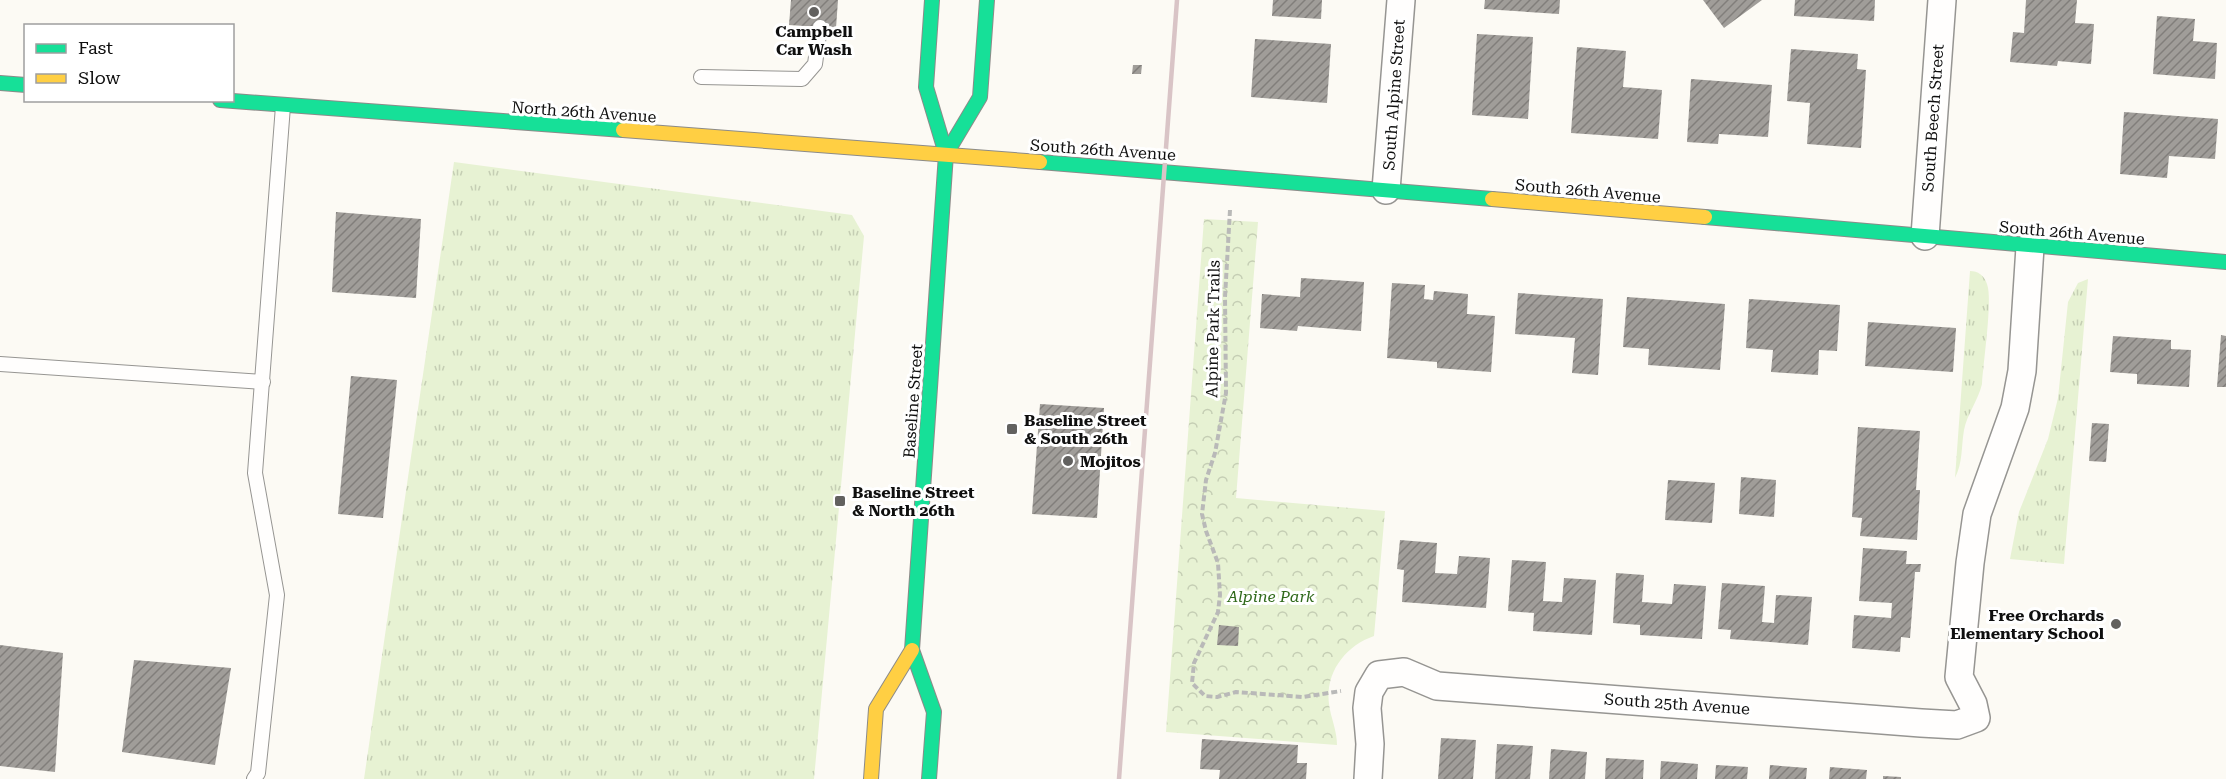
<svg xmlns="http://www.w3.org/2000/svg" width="2226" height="779" viewBox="0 0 2226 779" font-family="'Roboto Serif',serif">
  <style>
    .grass { fill: url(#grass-tufts) }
    .park { fill: url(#park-crowns) }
    .building { fill: url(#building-hatch) }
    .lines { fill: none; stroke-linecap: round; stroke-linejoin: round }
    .lane-casing { stroke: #969592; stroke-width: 16 }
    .street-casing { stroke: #969592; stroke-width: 30 }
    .fast-casing { stroke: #8c8b89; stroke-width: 16 }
    .slow-casing { stroke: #8c8b89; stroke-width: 16 }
    .path { stroke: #b9b9b8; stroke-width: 4; stroke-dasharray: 6 3; stroke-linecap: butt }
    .lane { stroke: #fffefd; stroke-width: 14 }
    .street { stroke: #fffefd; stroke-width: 27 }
    .fast { stroke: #16e098; stroke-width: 14 }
    .slow { stroke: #ffcf43; stroke-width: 14 }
    .rail { stroke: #d9c4c6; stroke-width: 4.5 }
    .poi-dot { fill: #62615f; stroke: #fff; stroke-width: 2 }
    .labels { text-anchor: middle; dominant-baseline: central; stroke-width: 6; stroke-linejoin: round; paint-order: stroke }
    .poi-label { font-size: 16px; font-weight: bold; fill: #0f0f0f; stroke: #fff; text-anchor: start }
    .street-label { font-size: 16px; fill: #0f0f0f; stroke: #fff }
    .park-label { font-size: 16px; font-style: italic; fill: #316a1c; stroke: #fff }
  </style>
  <defs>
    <pattern id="grass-tufts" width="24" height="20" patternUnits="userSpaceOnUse" patternTransform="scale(1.5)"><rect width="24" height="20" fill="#e7f2d3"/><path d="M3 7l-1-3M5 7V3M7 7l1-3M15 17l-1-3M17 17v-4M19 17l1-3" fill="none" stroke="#c5ceb4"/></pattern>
    <pattern id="park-crowns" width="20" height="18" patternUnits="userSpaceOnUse" patternTransform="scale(1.5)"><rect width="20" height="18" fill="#e7f2d3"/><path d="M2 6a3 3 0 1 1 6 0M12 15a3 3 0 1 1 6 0" fill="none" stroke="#c5ceb4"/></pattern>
    <pattern id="building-hatch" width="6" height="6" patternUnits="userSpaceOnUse" patternTransform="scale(1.5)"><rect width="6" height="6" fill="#a09d99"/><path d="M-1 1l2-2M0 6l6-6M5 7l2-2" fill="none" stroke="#817e7b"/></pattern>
  </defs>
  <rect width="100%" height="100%" fill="#fcfaf4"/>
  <!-- grass -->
  <g class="grass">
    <path d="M454 162 852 215 864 236 814 779H364Z"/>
    <path d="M1970 271C1978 271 1984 275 1987 284 1993 299 1983 364 1982 384 1978 401 1967 414 1964 430 1961 448 1963 462 1955 478Z"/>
    <path d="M2088 279 2064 564 2010 559 2019 512 2048 439 2058 398 2068 302 2078 283Z"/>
  </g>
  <!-- park -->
  <path class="park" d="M1204 219 1258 222 1236 498 1385 511 1374 636C1345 646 1325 673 1329 704 1331 719 1337 730 1337 745L1166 732Z"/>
  <!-- building -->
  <g class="building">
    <path d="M791 0H838L836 28 789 25Z"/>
    <path d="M1273 0H1322L1321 19 1272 16Z"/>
    <path d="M1485 0H1560L1559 14 1484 9Z"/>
    <path d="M1703 0H1762L1724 28Z"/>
    <path d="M1795 0H1875L1874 21 1794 16Z"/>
    <path d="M2026 0H2077L2075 23 2094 24 2091 64 2058 61 2057 66 2010 62 2013 32 2024 33Z"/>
    <path d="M2157 16 2195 19 2193 41 2217 43 2215 79 2153 74Z"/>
    <path d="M1477 34 1533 37 1528 119 1472 115Z"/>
    <path d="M1255 39 1331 44 1327 103 1251 97Z"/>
    <path d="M1577 47 1626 51 1623 87 1662 90 1658 139 1571 133Z"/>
    <path d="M1791 49 1858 54 1857 69 1866 70 1861 148 1807 144 1810 103 1787 101Z"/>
    <path d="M1133 65H1142L1141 74H1132Z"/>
    <path d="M1691 79 1772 85 1768 137 1719 134 1718 144 1687 142Z"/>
    <path d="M2124 112 2218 119 2215 159 2169 156 2167 178 2120 174Z"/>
    <path d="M336 212 421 219 416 298 332 292Z"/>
    <path d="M1301 278 1364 282 1361 331 1298 326 1297 331 1260 328 1262 294 1300 297Z"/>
    <path d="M1392 283 1425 285 1424 299 1433 300 1434 291 1468 294 1467 314 1495 316 1491 372 1437 368V362L1387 358Z"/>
    <path d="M1518 293 1603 299 1598 375 1572 373 1575 338 1515 334Z"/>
    <path d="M1627 297 1725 304 1720 370 1648 365 1649 349 1623 347Z"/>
    <path d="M1749 299 1840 305 1837 351 1819 350 1818 375 1771 372 1773 350 1746 348Z"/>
    <path d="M1868 322 1956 328 1953 372 1865 366Z"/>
    <path d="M2221 335 2226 336V387H2217Z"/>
    <path d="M2113 336 2171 340V349L2191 350 2189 387 2137 384V374L2110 372Z"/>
    <path d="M351 376 397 380 383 518 338 514Z"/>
    <path d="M1040 404 1104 408 1097 518 1032 514Z"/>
    <path d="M2092 423 2109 424 2106 462 2089 461Z"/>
    <path d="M1858 427 1920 431 1916 490H1920L1917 540 1860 536 1862 518 1852 517Z"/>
    <path d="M1741 477 1776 480 1774 517 1739 514Z"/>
    <path d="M1668 480 1715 483 1712 523 1665 520Z"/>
    <path d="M1400 540 1437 543 1435 573 1457 574 1459 556 1490 558 1486 608 1402 602 1404 570 1397 569Z"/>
    <path d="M1863 548 1907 551 1906 564H1921L1920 572H1915L1910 638 1901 637 1900 652 1852 648 1854 615 1891 618 1892 603 1859 601Z"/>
    <path d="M1512 560 1546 562 1543 601 1562 602 1564 578 1596 580 1592 635 1533 631 1534 613 1508 611Z"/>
    <path d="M1616 573 1644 575 1642 602 1672 604 1674 584 1706 586 1702 639 1640 635V625L1613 623Z"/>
    <path d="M1722 583 1765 586 1762 622 1774 623 1776 595 1812 597 1808 645 1730 639 1731 630 1718 629Z"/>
    <path d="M1219 625 1239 627 1238 646 1217 645Z"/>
    <path d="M0 645 63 653 55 772 0 766Z"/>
    <path d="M134 660 231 668 215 765 122 752Z"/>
    <path d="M1441 738 1476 740 1473 779H1438Z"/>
    <path d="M1202 739 1298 745 1297 763H1307L1306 779H1219L1220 770 1200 769Z"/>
    <path d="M1497 744 1533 746 1530 779H1495Z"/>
    <path d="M1551 749 1587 752 1585 779H1549Z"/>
    <path d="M1606 758 1644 760 1643 779H1605Z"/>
    <path d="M1661 761 1698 764 1697 779H1660Z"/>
    <path d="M1716 765 1748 767 1747 779H1715Z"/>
    <path d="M1770 765 1807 768 1806 779H1769Z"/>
    <path d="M1830 767 1867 770 1866 779H1829Z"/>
    <path d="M1883 776 1901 777V779H1883Z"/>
  </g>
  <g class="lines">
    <defs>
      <g id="lane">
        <path d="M701 77 802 79 815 64 820 27"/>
        <path d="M0 364 263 382"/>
        <path d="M254 779 258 773 277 595 255 473 283 106"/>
      </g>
      <g id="street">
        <path d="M1386 190 1401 0"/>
        <path d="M1925 236 1942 0"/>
        <path d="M1368 779 1370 744 1367 708 1369 692 1379 675 1404 672 1437 686 1921 723 1957 725 1976 718 1973 704 1959 677 1970 563 1977 514 2015 408 2022 371 2030 247"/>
      </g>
      <g id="fast">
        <path d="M0 83 26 85"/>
        <path d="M220 100 623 130"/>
        <path d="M946 154 980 97 987 0"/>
        <path d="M1040 162 1492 199"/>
        <path d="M1705 217 2226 262"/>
        <path d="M929 779 934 712 912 650 946 154 926 87 932 0"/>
      </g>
      <g id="slow">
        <path d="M623 130 1040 162"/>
        <path d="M1492 199 1705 217"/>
        <path d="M871 779 876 709 912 650"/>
      </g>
    </defs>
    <!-- lane casing -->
    <use href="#lane" class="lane-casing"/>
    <!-- street casing -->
    <use href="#street" class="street-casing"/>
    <!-- fast casing -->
    <use href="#fast" class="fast-casing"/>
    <!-- slow casing -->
    <use href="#slow" class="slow-casing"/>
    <!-- path -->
    <path class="path" d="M1230 210 1225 297 1226 393 1215 453 1206 480 1202 514 1206 531 1218 563 1220 595 1218 612 1194 663 1192 683 1205 696 1217 697 1236 692 1303 697 1341 691"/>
    <!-- lane -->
    <use href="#lane" class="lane"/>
    <!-- street -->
    <use href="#street" class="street"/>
    <!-- fast -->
    <use href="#fast" class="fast"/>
    <!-- slow -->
    <use href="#slow" class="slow"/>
    <!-- rail -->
    <path class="rail" d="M1119 779 1177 0"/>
  </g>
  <!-- markers -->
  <g class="poi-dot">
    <circle cx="814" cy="12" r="6"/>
    <rect x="1006" y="423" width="12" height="12" rx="3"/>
    <circle cx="1068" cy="461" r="6"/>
    <rect x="834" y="495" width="12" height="12" rx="3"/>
    <circle cx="2116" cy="624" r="6"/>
  </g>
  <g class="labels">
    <!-- poi labels -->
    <g class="poi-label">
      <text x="814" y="31" text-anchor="middle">Campbell<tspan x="814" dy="18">Car Wash</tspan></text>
      <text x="1024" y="420">Baseline Street<tspan x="1024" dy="18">&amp; South 26th</tspan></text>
      <text x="1080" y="461">Mojitos</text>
      <text x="852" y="492">Baseline Street<tspan x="852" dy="18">&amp; North 26th</tspan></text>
      <text x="2104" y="615" text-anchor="end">Free Orchards<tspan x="2104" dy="18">Elementary School</tspan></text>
    </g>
    <!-- street labels -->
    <g class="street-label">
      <text transform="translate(1394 95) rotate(-86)">South Alpine Street</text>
      <text transform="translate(584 112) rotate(4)">North 26th Avenue</text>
      <text transform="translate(1933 118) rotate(-86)">South Beech Street</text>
      <text transform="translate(1103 150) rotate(4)">South 26th Avenue</text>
      <text transform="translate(1588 191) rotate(5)">South 26th Avenue</text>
      <text transform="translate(2072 233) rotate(5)">South 26th Avenue</text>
      <text transform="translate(1213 329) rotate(-89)">Alpine Park Trails</text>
      <text transform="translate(913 401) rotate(-86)">Baseline Street</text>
      <text transform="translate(1677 704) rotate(4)">South 25th Avenue</text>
    </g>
    <!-- park labels -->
    <g class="park-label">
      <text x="1271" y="596">Alpine Park</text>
    </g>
  </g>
  <!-- legend -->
  <rect x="24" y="24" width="210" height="78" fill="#ffffff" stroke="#9f9f9f" stroke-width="1.5"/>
  <rect x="36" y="44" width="30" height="9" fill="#16e098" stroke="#9f9f9f" stroke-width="1.5"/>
  <text x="78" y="54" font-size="18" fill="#0f0f0f">Fast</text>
  <rect x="36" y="74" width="30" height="9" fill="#ffcf43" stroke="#9f9f9f" stroke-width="1.5"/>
  <text x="78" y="84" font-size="18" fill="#0f0f0f">Slow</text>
</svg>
